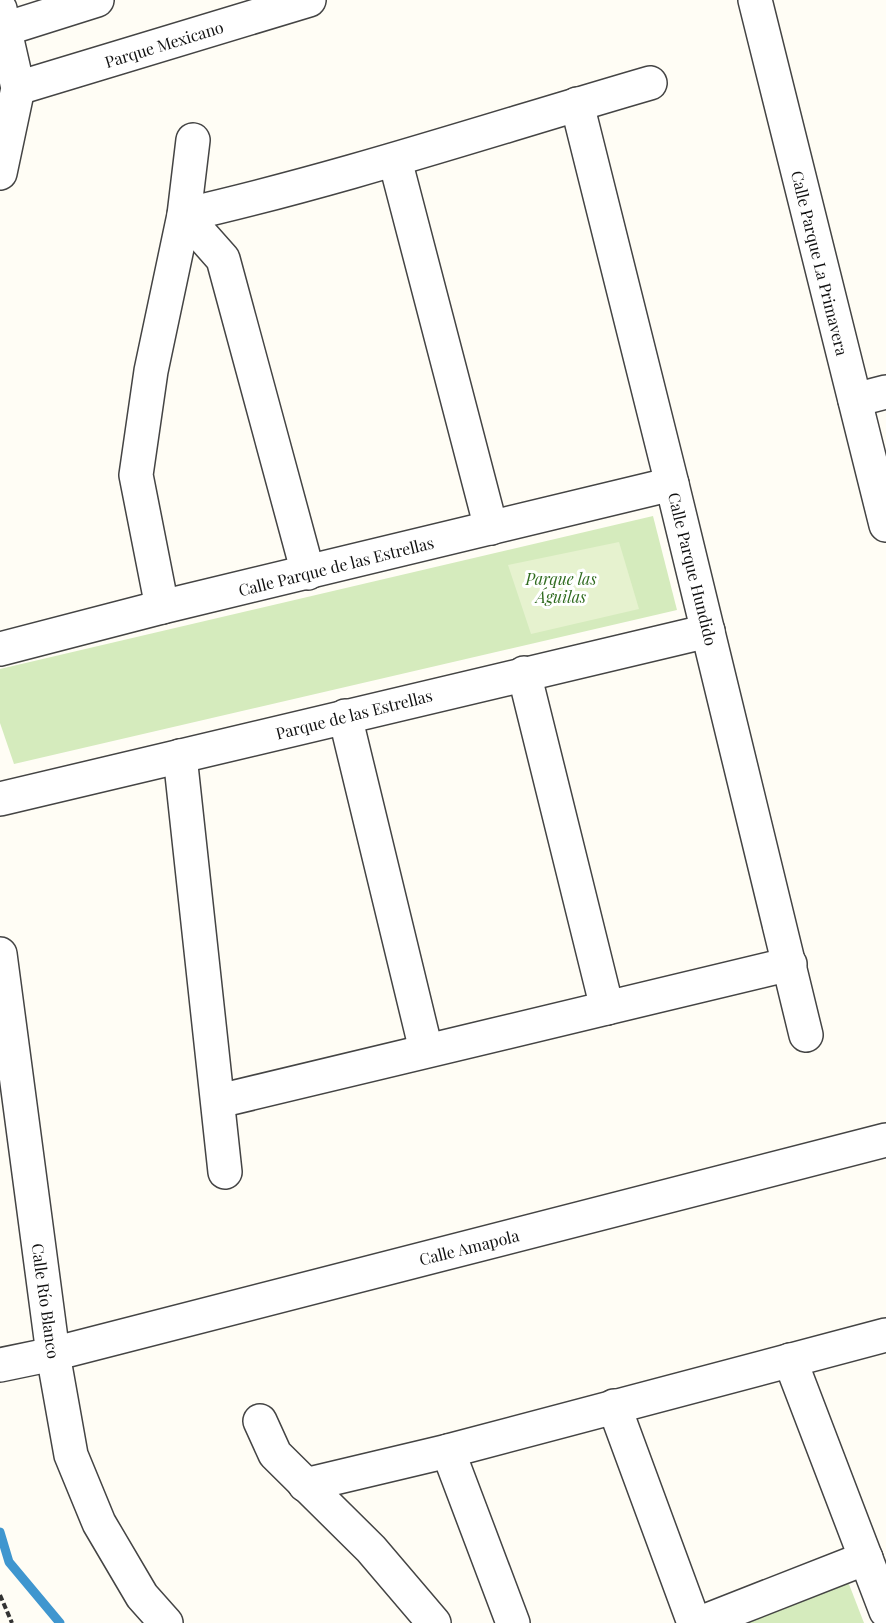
<svg xmlns="http://www.w3.org/2000/svg" width="886" height="1623" viewBox="0 0 886 1623" font-family="'Playfair Display',serif">
  <style>
    .green { fill: #d5ebbd }
    .pitch { fill: #e6f2cf }
    .lines { fill: none; stroke-linecap: round; stroke-linejoin: round }
    .stream { stroke: #3f96cf; stroke-width: 9 }
    .street-casing { stroke: #444; stroke-width: 36 }
    .path { stroke: #333; stroke-width: 4; stroke-dasharray: 6 3; stroke-linecap: butt }
    .street { stroke: #fff; stroke-width: 33 }
    .labels { text-anchor: middle; dominant-baseline: central; stroke-width: 6; stroke-linejoin: round; paint-order: stroke }
    .street-label { font-size: 16px; fill: #111; stroke: #fff }
    .park-label { font-size: 16px; font-style: italic; fill: #2f6b1f; stroke: #fff }
  </style>
  <rect width="100%" height="100%" fill="#fffdf5"/>
  <!-- green -->
  <g class="green">
    <path d="M653 516 677 610 14 764 0 723V669Z"/>
    <path d="M847 1579 864 1623H738Z"/>
  </g>
  <!-- pitch -->
  <path class="pitch" d="M619 542 639 609 531 634 508 565Z"/>
  <g class="lines">
    <!-- stream -->
    <path class="stream" d="M0 1532 9 1562 60 1623"/>
    <defs>
      <g id="street">
        <path d="M755 0 886 525"/>
        <path d="M0 9 18 88 0 173"/>
        <path d="M5 29 97 0"/>
        <path d="M18 88 309 0"/>
        <path d="M577 104 672 484 806 1035"/>
        <path d="M395 160 491 528"/>
        <path d="M855 400 886 392"/>
        <path d="M308 573 223 259 184 215C342 179 495 128 650 83"/>
        <path d="M162 607 136 475 151 371 184 215 193 140"/>
        <path d="M0 649 162 607 672 484"/>
        <path d="M524 673 607 1008"/>
        <path d="M345 716 426 1050"/>
        <path d="M180 756 225 1172"/>
        <path d="M0 799 708 631"/>
        <path d="M0 954 53 1354 71 1455 99 1523 142 1596 166 1623"/>
        <path d="M219 1101 790 964"/>
        <path d="M790 1360 886 1611"/>
        <path d="M0 1365 53 1354 886 1140"/>
        <path d="M614 1406 694 1623"/>
        <path d="M260 1421 275 1454 371 1549 434 1623"/>
        <path d="M448 1451 513 1623"/>
        <path d="M305 1485 448 1451 886 1335"/>
        <path d="M700 1623 866 1558"/>
      </g>
    </defs>
    <!-- street casing -->
    <use href="#street" class="street-casing"/>
    <!-- path -->
    <path class="path" d="M0 1595 12 1623"/>
    <!-- street -->
    <use href="#street" class="street"/>
  </g>
  <g class="labels">
    <!-- street labels -->
    <g class="street-label">
      <text transform="translate(164 44) rotate(-17)">Parque Mexicano</text>
      <text transform="translate(820 263) rotate(76)">Calle Parque La Primavera</text>
      <text transform="translate(336 566) rotate(-14)">Calle Parque de las Estrellas</text>
      <text transform="translate(693 569) rotate(76)">Calle Parque Hundido</text>
      <text transform="translate(354 714) rotate(-14)">Parque de las Estrellas</text>
      <text transform="translate(469 1247) rotate(-14)">Calle Amapola</text>
      <text transform="translate(46 1301) rotate(82)">Calle Río Blanco</text>
    </g>
    <!-- park labels -->
    <g class="park-label">
      <text x="561" y="578">Parque las<tspan x="561" dy="18">Águilas</tspan></text>
    </g>
  </g>
</svg>
